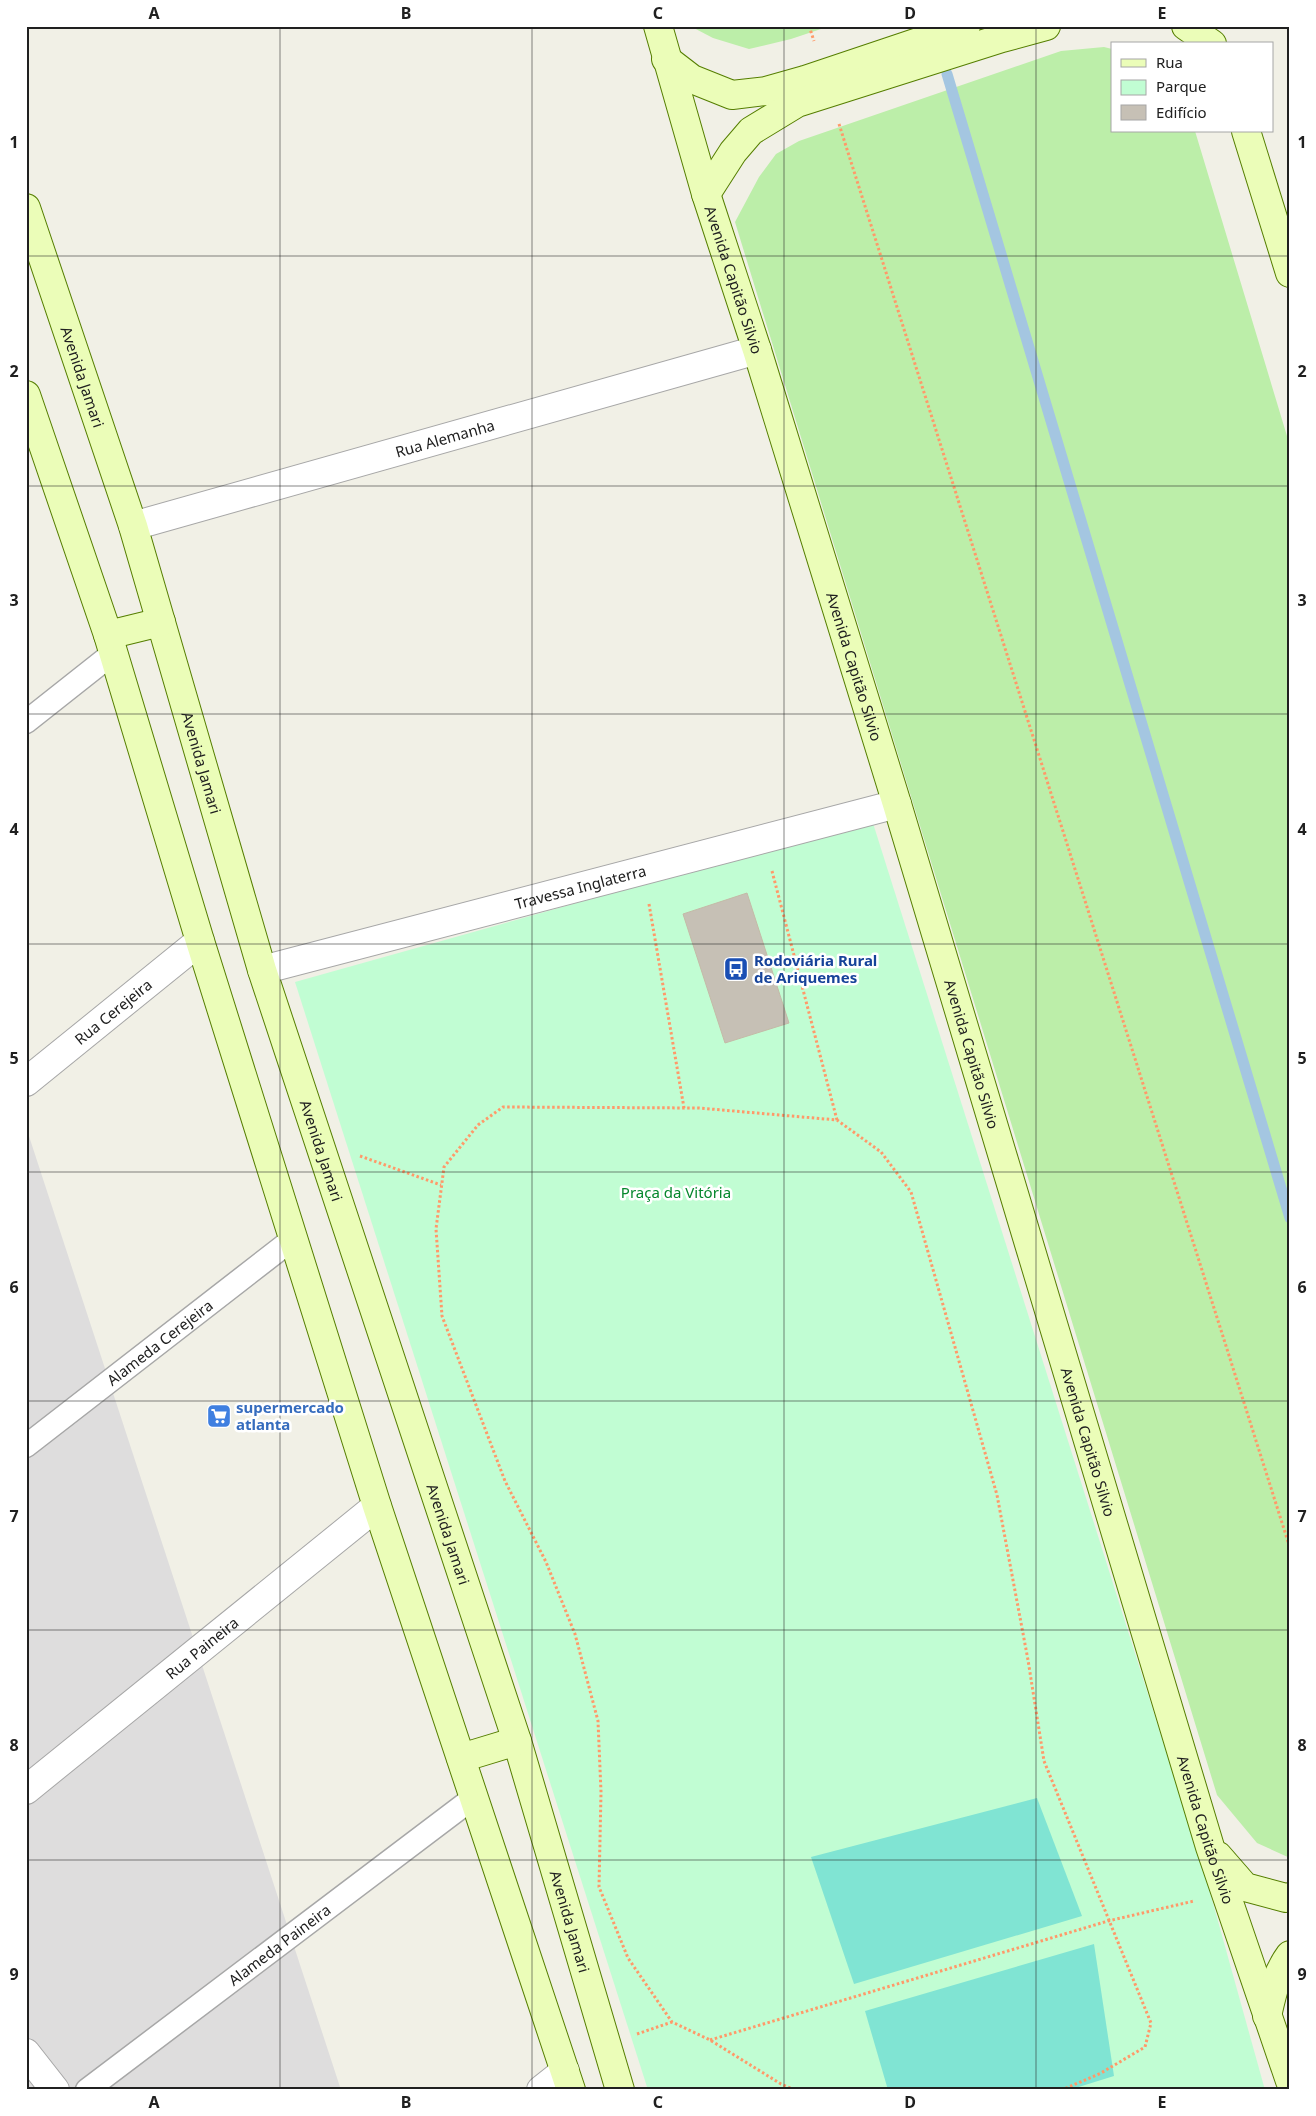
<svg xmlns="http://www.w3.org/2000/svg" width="1316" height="2116" viewBox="0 0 1316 2116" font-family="'Noto Sans',sans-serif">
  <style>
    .residential { fill: #dedddd }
    .grass { fill: #bceea9 }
    .park { fill: #c1fdd3 }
    .pitch { fill: #80e4d3 }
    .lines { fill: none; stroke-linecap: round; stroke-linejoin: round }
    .stream { stroke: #a4c6e1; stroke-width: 11 }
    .building { fill: #c6c0b5; stroke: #c4baa7 }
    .lane-casing { stroke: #a7a7a7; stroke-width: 25 }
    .street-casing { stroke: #a7a7a7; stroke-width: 30 }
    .secondary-casing { stroke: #557e00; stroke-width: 30 }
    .path { stroke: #ff9969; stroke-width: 3; stroke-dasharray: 2.5 2.5; stroke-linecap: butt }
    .lane { stroke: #fff; stroke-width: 22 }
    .street { stroke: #fff; stroke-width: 28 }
    .secondary { stroke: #ebfdb8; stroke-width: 28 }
    .grid { fill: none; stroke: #202020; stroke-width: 1; stroke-opacity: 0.55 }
    .labels { text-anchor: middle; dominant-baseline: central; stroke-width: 5; stroke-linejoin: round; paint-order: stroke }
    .street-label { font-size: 15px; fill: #202020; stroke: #fff }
    .transit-label { font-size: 15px; font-weight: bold; fill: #164399; stroke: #fff; text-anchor: start }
    .park-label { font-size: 15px; fill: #05872c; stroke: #fff }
    .shop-label { font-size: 15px; font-weight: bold; fill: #366cbe; stroke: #fff; text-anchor: start }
    .neatline { fill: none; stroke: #202020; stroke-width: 2 }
    .grid-label { font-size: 16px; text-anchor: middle; font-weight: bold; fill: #202020 }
  </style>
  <rect width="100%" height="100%" fill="#f1f0e6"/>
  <!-- residential -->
  <path class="residential" d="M26 1127 341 2090H26Z"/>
  <!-- grass -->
  <g class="grass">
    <path d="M690 26H830L791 39 749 49 713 38Z"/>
    <path d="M1104 47 1112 49V131H1195L1290 446V1858L1257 1843 1217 1795 735 222 759 177 776 154 799 141 1061 51Z"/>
  </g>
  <!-- park -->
  <path class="park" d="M872 820 1206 1878 1265 2090H648L295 982Z"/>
  <!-- pitch -->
  <g class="pitch">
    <path d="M1037 1798 1082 1916 854 1984 811 1857Z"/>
    <path d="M1094 1944 1114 2076 1069 2090H888L865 2011Z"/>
  </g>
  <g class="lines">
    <!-- stream -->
    <path class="stream" d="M947 74 1290 1218"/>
  </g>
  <!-- building -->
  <path class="building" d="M747 893 789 1023 725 1043 683 914Z"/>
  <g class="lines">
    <defs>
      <g id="lane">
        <path d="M26 722 112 654"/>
        <path id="s1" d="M26 1446 294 1238"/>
        <path id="s2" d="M87 2090 473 1798"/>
      </g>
      <g id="street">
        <path id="s3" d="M133 526 757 350"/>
        <path id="s4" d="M262 970 897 804"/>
        <path id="s5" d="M26 1082 200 941"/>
        <path id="s6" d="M26 1790 377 1506"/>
        <path d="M26 2053 55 2090"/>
        <path d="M541 2090 565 2071"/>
      </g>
      <g id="secondary">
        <path id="s7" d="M658 26 706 194 757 350 897 804 1210 1847 1290 2081"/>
        <path d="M1186 26 1212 44"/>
        <path d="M666 59 692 79 732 95 766 91 805 80 966 26"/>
        <path d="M1246 131 1290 273"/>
        <path d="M706 194 733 152 751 131 797 103 1002 38 1046 26"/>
        <path id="s8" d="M26 208 133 526 262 970 517 1741 620 2090"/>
        <path d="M26 395 108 635 200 941 377 1506 571 2090"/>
        <path d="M108 635 161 622"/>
        <path d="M461 1758 517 1741"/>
        <path d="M1218 1856 1245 1887 1286 1898 1290 1897"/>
        <path d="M1267 2016C1272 1994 1276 1974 1290 1955"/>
      </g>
    </defs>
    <!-- lane casing -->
    <use href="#lane" class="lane-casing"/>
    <!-- street casing -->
    <use href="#street" class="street-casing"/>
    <!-- secondary casing -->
    <use href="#secondary" class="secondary-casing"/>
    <!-- path -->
    <g class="path">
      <path d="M809 26 814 41"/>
      <path d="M839 124 1290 1548"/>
      <path d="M772 871 837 1120"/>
      <path d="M649 904 684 1108"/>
      <path d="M360 1156 441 1185"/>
      <path d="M637 2034 672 2022"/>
      <path d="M710 2040 1108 1921 1194 1901"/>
      <path d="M795 2090 781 2084 710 2040 672 2022 628 1958 599 1887 601 1792 598 1721 575 1634 546 1562 505 1481 442 1316 436 1229 444 1167 478 1125 503 1107 699 1108 837 1120 881 1152 911 1192 997 1495 1028 1660 1044 1761 1151 2023 1145 2047 1101 2073 1062 2090"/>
    </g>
    <!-- lane -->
    <use href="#lane" class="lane"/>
    <!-- street -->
    <use href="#street" class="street"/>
    <!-- secondary -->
    <use href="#secondary" class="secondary"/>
  </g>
  <!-- grid -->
  <path class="grid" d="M280 26V2090M532 26V2090M784 26V2090M1036 26V2090M26 256H1290M26 486H1290M26 714H1290M26 944H1290M26 1172H1290M26 1401H1290M26 1630H1290M26 1860H1290"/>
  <!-- icons -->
  <defs>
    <symbol id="bus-square" viewBox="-11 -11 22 22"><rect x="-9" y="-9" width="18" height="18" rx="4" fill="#1a4fb4" stroke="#fff"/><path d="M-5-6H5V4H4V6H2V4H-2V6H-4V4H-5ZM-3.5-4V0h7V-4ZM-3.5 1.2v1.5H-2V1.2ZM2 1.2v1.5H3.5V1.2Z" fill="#fff"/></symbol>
    <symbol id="supermarket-square" viewBox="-11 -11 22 22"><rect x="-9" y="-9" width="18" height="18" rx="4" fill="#3f7fe0" stroke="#fff"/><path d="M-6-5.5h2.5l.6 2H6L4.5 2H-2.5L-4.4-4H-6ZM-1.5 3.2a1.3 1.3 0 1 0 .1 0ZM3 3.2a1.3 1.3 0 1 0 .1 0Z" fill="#fff"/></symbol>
  </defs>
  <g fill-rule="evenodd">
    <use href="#bus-square" x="722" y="955" width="28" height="28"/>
    <use href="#supermarket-square" x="205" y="1402" width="28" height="28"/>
  </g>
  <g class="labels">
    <!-- street labels -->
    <g class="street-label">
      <text stroke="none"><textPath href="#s7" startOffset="265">Avenida Capitão Silvio</textPath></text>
      <text stroke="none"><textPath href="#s8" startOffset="178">Avenida Jamari</textPath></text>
      <text stroke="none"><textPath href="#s3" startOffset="324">Rua Alemanha</textPath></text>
      <text stroke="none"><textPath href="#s7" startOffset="670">Avenida Capitão Silvio</textPath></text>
      <text stroke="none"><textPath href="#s8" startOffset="582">Avenida Jamari</textPath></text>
      <text stroke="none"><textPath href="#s4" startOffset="329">Travessa Inglaterra</textPath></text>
      <text stroke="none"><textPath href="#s5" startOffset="112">Rua Cerejeira</textPath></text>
      <text stroke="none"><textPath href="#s7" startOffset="1075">Avenida Capitão Silvio</textPath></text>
      <text stroke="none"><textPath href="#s8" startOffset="988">Avenida Jamari</textPath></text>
      <text stroke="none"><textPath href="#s1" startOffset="169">Alameda Cerejeira</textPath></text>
      <text stroke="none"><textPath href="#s7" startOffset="1480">Avenida Capitão Silvio</textPath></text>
      <text stroke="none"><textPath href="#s8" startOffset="1392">Avenida Jamari</textPath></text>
      <text stroke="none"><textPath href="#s6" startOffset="226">Rua Paineira</textPath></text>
      <text stroke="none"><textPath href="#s7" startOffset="1885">Avenida Capitão Silvio</textPath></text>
      <text stroke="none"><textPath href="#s8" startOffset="1798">Avenida Jamari</textPath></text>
      <text stroke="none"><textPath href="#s2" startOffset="241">Alameda Paineira</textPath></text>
    </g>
    <!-- transit labels -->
    <g class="transit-label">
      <text x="754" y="960">Rodoviária Rural<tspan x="754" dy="17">de Ariquemes</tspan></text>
    </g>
    <!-- park labels -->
    <g class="park-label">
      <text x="676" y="1192">Praça da Vitória</text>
    </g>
    <!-- shop labels -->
    <g class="shop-label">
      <text x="236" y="1407">supermercado<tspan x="236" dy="17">atlanta</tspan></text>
    </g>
  </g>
  <!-- border -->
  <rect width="1316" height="2116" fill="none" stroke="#ffffff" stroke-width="55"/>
  <!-- legend -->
  <rect x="1111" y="42" width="162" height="90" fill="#ffffff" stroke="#a6a6a6"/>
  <rect x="1121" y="59" width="25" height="8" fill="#ebfdb8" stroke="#a6a6a6"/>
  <text x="1156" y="68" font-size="15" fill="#202020">Rua</text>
  <rect x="1121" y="80" width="25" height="15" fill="#c1fdd3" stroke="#a6a6a6"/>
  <text x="1156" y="92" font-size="15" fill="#202020">Parque</text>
  <rect x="1121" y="105" width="25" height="15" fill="#c6c0b5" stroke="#a6a6a6"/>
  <text x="1156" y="118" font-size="15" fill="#202020">Edifício</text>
  <rect x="28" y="28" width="1260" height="2060" class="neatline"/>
  <g class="grid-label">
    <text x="154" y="19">A</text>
    <text x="406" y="19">B</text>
    <text x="658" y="19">C</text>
    <text x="910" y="19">D</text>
    <text x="1162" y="19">E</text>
    <text x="14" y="148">1</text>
    <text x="1302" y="148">1</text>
    <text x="14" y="377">2</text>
    <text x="1302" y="377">2</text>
    <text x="14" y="606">3</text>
    <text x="1302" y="606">3</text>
    <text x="14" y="835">4</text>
    <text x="1302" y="835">4</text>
    <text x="14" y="1064">5</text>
    <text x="1302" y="1064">5</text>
    <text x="14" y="1293">6</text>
    <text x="1302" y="1293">6</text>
    <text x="14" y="1522">7</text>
    <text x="1302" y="1522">7</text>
    <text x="14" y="1751">8</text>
    <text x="1302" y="1751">8</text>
    <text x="14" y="1980">9</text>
    <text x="1302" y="1980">9</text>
    <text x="154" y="2108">A</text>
    <text x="406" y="2108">B</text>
    <text x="658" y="2108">C</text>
    <text x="910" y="2108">D</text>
    <text x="1162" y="2108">E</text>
  </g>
</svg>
